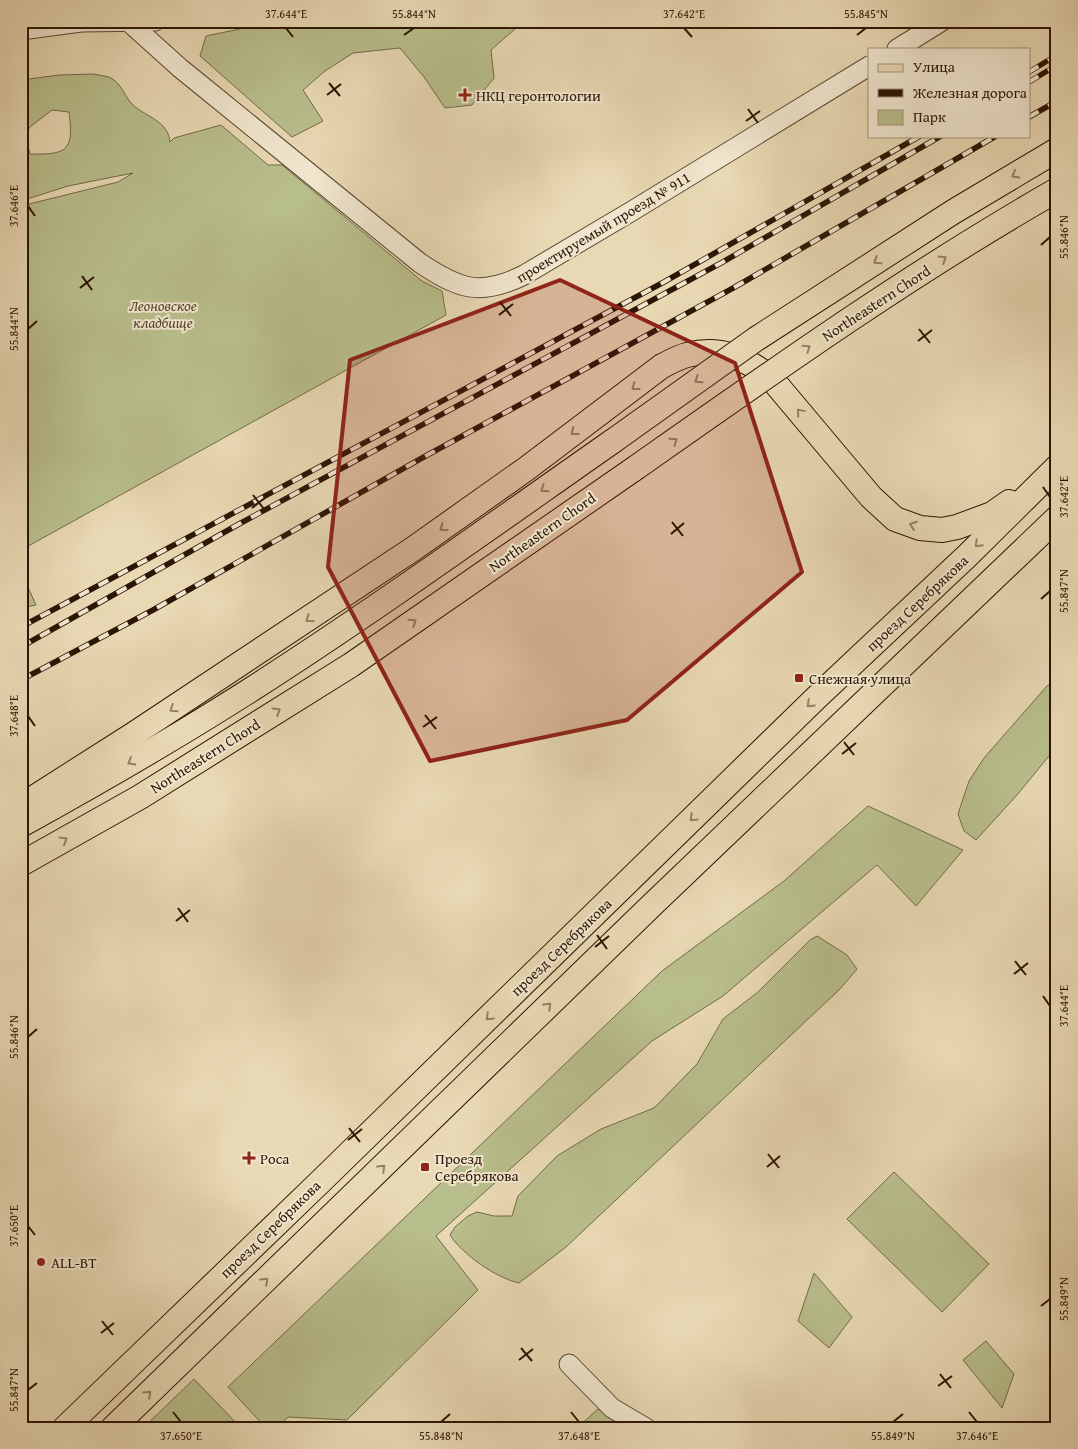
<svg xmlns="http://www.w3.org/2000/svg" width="1078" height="1449" viewBox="0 0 1078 1449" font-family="'Gentium Book Plus',serif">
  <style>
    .green { fill: #b8be8b; stroke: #726a48; fill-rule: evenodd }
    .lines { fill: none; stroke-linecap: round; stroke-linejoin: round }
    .minor-casing { stroke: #5b4630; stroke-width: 21 }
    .major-casing { stroke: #2c1504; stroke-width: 26 }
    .minor { stroke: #f0e6ce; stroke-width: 19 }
    .major { stroke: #e8d8b3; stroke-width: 24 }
    .rail-casing { stroke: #2c1504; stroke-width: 5.5 }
    .rail { stroke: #f0e6ce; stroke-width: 4; stroke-dasharray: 11; stroke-linecap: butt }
    .major-bridge-casing { stroke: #2c1504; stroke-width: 26; stroke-linecap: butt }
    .major-bridge { stroke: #e8d8b3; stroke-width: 24 }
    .oneway { stroke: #938064 }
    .marked { fill: #8f2418; fill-opacity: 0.2; stroke: #8f2418; stroke-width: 4; stroke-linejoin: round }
    .ticks { fill: none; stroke: #2c1504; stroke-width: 2 }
    .poi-dot { fill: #8f2418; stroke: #f0e6ce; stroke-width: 2 }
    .labels { text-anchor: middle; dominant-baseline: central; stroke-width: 4; stroke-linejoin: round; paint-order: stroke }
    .poi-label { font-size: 15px; fill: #2c1504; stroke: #f0e6ce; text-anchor: start }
    .street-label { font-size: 15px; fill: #2c1504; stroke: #f0e6ce }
    .park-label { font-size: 15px; font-style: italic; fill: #56482c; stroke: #f0e6ce }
    .neatline { fill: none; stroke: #2c1504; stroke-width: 2 }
    .ticks-label { font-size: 12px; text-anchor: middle; fill: #2c1504 }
  </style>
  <rect width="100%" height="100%" fill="#e8d8b3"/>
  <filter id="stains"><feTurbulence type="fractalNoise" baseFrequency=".004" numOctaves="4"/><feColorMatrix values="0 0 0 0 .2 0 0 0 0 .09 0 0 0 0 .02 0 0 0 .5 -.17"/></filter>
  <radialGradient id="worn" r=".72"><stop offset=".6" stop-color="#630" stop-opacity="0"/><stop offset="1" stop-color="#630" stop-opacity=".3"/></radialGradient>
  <!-- green -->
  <g class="green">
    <path d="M278 21H524L491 50 494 78 472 105 445 108 424 77 400 48 353 53 325 71 303 90 323 121 292 137 200 56 206 36Z"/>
    <path d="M93 74C98 75 104 76 109 77 122 83 124 96 132 104 145 117 168 120 170 142L174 138 221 125 268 165H282L422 281 442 291 446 315 21 550V206L118 182 133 173 68 186 21 201V80L59 75ZM52 110 69 112C74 150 68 155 30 154L25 135 30 127Z"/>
    <path d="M21 572 36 605 21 608Z"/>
    <path d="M1057 679V750L1049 756 1017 795 976 840 964 831 958 814 969 781 984 758 1047 686Z"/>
    <path d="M868 806 963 850 916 906 877 865 723 996 652 1041 436 1236 478 1290 347 1420 288 1417 277 1428H266L228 1387 662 971 784 881Z"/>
    <path d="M817 936 847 955 857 969 840 989 566 1247 519 1283C496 1278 462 1254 450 1235L455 1227 468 1216 477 1212 494 1216H512L518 1196 557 1156 601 1129 654 1108 697 1064 723 1019 758 992 810 940Z"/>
    <path d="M894 1172 989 1264 942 1312 847 1219Z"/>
    <path d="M814 1273 852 1317 829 1348 798 1321Z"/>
    <path d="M986 1341 1014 1374 1002 1408 963 1360Z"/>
    <path d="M194 1379 241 1428H143Z"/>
    <path d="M598 1409 630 1428H577Z"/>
  </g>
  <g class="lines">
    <defs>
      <g id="minor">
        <path d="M130 23 180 68 420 263C459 289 480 297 524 275L632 211 869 66"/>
        <path d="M21 30 81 22 155 21"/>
        <path d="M897 49 942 21"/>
        <path d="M569 1364 612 1408 646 1428"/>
      </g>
      <g id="major">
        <path d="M21 806 134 734 413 549 526 469 662 366C670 362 679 357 687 355 721 346 745 358 771 378L871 497 895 519 920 528 942 530 957 527 992 514 1009 502"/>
        <path d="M21 825C99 782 177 737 252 689 375 610 493 525 613 441"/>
        <path d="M21 864 140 797 351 665 634 469"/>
        <path d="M65 1428 320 1182 816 698 967 556 1057 467"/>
        <path d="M113 1428 653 904 1057 518"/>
      </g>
    </defs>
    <!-- minor casing -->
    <use href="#minor" class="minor-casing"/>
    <!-- major casing -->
    <use href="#major" class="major-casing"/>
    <!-- minor -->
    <use href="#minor" class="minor"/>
    <!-- major -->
    <use href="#major" class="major"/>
    <defs>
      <g id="rail">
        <path d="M1029 72 1057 55"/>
        <path d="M1029 82 1057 65"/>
        <path d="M1029 117 1057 101"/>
        <path d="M21 627 664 282 920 136"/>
        <path d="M21 647 239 524 721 263 941 136"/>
        <path d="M21 680 153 610 422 458 735 287 996 136"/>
      </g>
    </defs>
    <!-- rail casing -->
    <use href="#rail" class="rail-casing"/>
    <!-- rail -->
    <use href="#rail" class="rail"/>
    <defs>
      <g id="major-bridge">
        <path d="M613 441 756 339 953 212 1057 150"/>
        <path d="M634 469C772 372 910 274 1057 190"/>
      </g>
    </defs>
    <!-- major-bridge casing -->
    <use href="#major-bridge" class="major-bridge-casing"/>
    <!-- major-bridge -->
    <use href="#major-bridge" class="major-bridge"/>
  </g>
  <!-- one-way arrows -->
  <defs><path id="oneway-chevron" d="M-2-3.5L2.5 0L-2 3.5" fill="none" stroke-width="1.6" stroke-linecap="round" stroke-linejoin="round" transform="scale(1.25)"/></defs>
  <g class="oneway">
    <use href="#oneway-chevron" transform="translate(1015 175) rotate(150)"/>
    <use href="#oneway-chevron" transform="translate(943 259) rotate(-32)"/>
    <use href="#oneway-chevron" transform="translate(877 261) rotate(147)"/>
    <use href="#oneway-chevron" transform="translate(807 348) rotate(-35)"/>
    <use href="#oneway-chevron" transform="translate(698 380) rotate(145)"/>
    <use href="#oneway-chevron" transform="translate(635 387) rotate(143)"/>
    <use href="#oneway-chevron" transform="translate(800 412) rotate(-130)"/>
    <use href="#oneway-chevron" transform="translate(574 432) rotate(143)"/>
    <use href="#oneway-chevron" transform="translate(674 441) rotate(-35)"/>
    <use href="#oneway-chevron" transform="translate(544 489) rotate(145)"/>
    <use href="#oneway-chevron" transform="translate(913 525) rotate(-160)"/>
    <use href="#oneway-chevron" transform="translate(443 528) rotate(145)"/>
    <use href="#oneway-chevron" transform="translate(978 544) rotate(135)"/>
    <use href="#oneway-chevron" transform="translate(309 619) rotate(146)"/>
    <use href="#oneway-chevron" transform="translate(413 622) rotate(-35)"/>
    <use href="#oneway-chevron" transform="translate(810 704) rotate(136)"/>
    <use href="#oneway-chevron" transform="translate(173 709) rotate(147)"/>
    <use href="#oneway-chevron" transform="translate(277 711) rotate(-32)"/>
    <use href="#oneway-chevron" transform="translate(131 762) rotate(149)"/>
    <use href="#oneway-chevron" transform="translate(693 818) rotate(136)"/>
    <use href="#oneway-chevron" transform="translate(64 840) rotate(-30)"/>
    <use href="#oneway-chevron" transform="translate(548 1006) rotate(-44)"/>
    <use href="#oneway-chevron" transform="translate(489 1017) rotate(136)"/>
    <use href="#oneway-chevron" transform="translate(382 1168) rotate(-44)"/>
    <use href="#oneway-chevron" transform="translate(265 1281) rotate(-44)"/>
    <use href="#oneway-chevron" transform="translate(148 1394) rotate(-44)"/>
  </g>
  <!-- marked area -->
  <path class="marked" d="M560 280 735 363 802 572 627 720 430 761 328 567 350 360Z"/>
  <!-- ticks -->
  <path class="ticks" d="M286 28 293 37M684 28 692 37M404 35 414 28M857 35 866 28M329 83 340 96M327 95 341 84M748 109 758 123M746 121 760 111M28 206 35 216M1041 245 1050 237M82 276 92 290M80 288 94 277M500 302 511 316M499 315 513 304M28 329 37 321M919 329 930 343M918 341 932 330M1043 487 1050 497M253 495 264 509M252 508 266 497M672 522 683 536M671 534 684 523M1041 599 1050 591M425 715 436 729M28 716 35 726M423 727 437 717M844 742 854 755M842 754 856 743M178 908 188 922M176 921 190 910M597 935 607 949M595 947 609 936M1015 961 1026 975M1014 974 1028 963M1043 996 1050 1006M28 1037 37 1029M349 1128 360 1142M348 1140 362 1129M768 1154 779 1168M767 1167 780 1156M28 1226 35 1235M1041 1306 1050 1299M102 1321 113 1335M101 1333 114 1323M521 1348 532 1361M519 1360 533 1349M940 1374 951 1388M938 1386 952 1376M28 1390 37 1383M173 1412 181 1422M571 1412 579 1422M969 1412 977 1422M441 1422 450 1414M893 1422 903 1414"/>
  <!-- markers -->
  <g class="poi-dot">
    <path d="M462.5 87.5h5v5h5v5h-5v5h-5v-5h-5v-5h5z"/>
    <rect x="794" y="673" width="10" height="10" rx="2.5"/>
    <path d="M246.5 1150.5h5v5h5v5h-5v5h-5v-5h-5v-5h5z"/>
    <rect x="420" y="1162" width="10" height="10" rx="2.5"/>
    <circle cx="41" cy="1262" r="5"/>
  </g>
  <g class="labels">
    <!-- poi labels -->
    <g class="poi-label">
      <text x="476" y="95">НКЦ геронтологии</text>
      <text x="809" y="678">Снежная улица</text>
      <text x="260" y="1158">Роса</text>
      <text x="435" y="1158">Проезд<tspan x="435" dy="17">Серебрякова</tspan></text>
      <text x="51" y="1262">ALL-BT</text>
    </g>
    <!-- street labels -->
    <g class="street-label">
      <text transform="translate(603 227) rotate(-31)">проектируемый проезд № 911</text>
      <text transform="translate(876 303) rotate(-33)">Northeastern Chord</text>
      <text transform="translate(542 532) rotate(-35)">Northeastern Chord</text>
      <text transform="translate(917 603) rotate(-43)">проезд Серебрякова</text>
      <text transform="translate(205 756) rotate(-32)">Northeastern Chord</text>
      <text transform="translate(561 947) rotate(-44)">проезд Серебрякова</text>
      <text transform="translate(270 1229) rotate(-44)">проезд Серебрякова</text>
    </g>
    <!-- park labels -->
    <g class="park-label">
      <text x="163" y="305">Леоновское<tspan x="163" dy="17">кладбище</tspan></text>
    </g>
  </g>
  <!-- margin -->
  <rect width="1078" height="1449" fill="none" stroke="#e8d8b3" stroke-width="55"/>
  <!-- legend -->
  <rect x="868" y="48" width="162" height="90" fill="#f0e6ce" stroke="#a2927d"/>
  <rect x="878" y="64" width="25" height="8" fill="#e8d8b3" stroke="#a2927d"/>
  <text x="913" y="72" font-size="15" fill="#2c1504">Улица</text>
  <rect x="878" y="89" width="25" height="8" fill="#2c1504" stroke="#a2927d"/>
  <text x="913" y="98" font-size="15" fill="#2c1504">Железная дорога</text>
  <rect x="878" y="110" width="25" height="15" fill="#b8be8b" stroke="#a2927d"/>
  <text x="913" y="122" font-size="15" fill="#2c1504">Парк</text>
  <rect x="28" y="28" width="1022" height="1394" class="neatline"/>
  <g class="ticks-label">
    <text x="286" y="18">37.644°E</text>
    <text x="414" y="18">55.844°N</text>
    <text x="684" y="18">37.642°E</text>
    <text x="866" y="18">55.845°N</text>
    <text transform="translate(14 206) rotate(-90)" y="4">37.646°E</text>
    <text transform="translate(1064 237) rotate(-90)" y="4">55.846°N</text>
    <text transform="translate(14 329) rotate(-90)" y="4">55.844°N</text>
    <text transform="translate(1064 497) rotate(-90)" y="4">37.642°E</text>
    <text transform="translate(1064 591) rotate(-90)" y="4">55.847°N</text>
    <text transform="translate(14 716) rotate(-90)" y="4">37.648°E</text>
    <text transform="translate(1064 1006) rotate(-90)" y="4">37.644°E</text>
    <text transform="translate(14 1037) rotate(-90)" y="4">55.846°N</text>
    <text transform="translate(14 1226) rotate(-90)" y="4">37.650°E</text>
    <text transform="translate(1064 1299) rotate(-90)" y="4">55.849°N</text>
    <text transform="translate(14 1390) rotate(-90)" y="4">55.847°N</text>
    <text x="181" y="1440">37.650°E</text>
    <text x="441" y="1440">55.848°N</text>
    <text x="579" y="1440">37.648°E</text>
    <text x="893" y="1440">55.849°N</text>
    <text x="977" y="1440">37.646°E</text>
  </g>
  <rect width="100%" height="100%" filter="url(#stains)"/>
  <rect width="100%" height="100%" fill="url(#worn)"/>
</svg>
